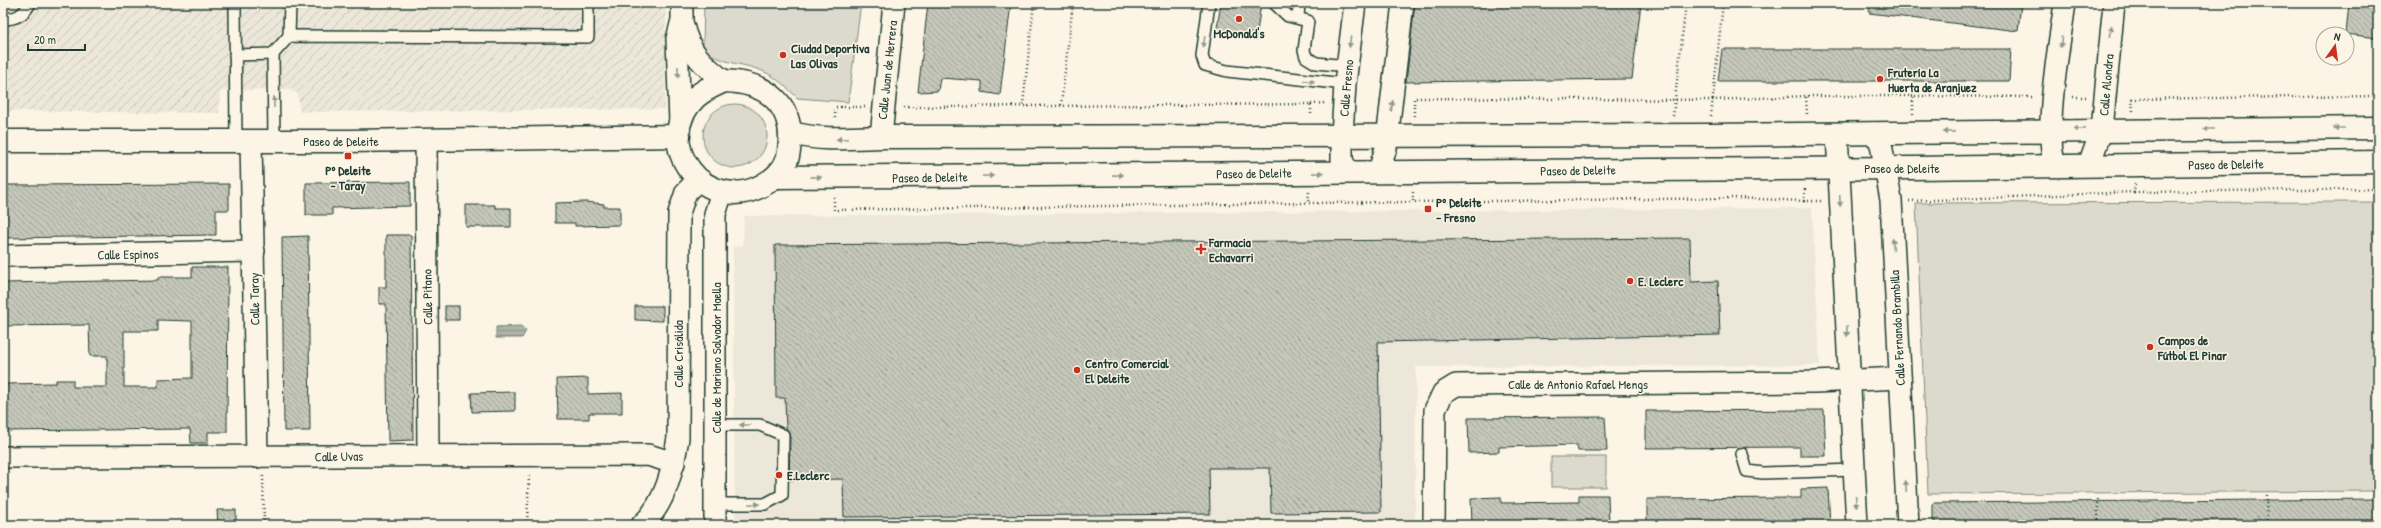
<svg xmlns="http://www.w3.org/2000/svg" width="2381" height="528" viewBox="0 0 2381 528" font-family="'Patrick Hand',sans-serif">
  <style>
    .built { fill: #ece7d8 }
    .industrial { fill: url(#industrial-furrows) }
    .green { fill: #dcdacc; stroke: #7e8c80 }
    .water { fill: url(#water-rules); stroke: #758479 }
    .building { fill: url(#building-back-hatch); stroke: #1f3d34; fill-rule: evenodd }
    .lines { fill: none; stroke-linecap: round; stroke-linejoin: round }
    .service-casing { stroke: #1f3d34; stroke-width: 14 }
    .minor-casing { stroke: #1f3d34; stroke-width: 24 }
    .secondary-casing { stroke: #1f3d34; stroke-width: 25 }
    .path { stroke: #1f3d34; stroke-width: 2.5; stroke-dasharray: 1 3; stroke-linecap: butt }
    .service { stroke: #fcf5e5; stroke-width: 11 }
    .minor { stroke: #fcf5e5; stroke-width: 21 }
    .secondary { stroke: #fcf5e5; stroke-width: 22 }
    .oneway { fill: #8e998c }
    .poi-dot { fill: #c8321e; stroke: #fcf5e5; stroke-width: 1.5 }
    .labels { text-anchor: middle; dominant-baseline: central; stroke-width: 3; stroke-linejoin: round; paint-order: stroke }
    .poi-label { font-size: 13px; font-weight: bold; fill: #1f3d34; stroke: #fcf5e5; text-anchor: start }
    .street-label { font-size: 13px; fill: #1f3d34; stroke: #fcf5e5 }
  </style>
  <defs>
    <pattern id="industrial-furrows" width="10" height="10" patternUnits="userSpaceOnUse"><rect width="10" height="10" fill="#ece7d8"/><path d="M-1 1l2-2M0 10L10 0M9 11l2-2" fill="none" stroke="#cac7ba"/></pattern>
    <pattern id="water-rules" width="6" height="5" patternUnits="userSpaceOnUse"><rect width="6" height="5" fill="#aeb3a7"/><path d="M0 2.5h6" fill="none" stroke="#8d9389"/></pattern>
    <pattern id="building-back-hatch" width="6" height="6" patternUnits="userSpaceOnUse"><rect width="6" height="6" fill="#c5c7b9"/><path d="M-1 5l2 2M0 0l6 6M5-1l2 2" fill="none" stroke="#9fa397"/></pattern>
  </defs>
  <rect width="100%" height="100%" fill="#fcf5e5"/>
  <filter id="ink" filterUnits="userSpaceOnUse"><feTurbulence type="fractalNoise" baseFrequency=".025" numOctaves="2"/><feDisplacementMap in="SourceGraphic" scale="8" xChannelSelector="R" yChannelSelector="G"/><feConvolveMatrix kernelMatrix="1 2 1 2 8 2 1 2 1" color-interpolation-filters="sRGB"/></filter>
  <g filter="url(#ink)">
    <!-- built -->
    <path class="built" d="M1812 208 1820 365 1416 367 1415 525H735L733 247 743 246 744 216Z"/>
    <!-- industrial -->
    <path class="industrial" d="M3 3H666L665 109 300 112 298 94 287 89 220 91 219 113 3 111Z"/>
    <!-- green -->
    <g class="green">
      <path d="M704 3H861L848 102 797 98C786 86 773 74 757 69 737 62 718 64 703 46Z"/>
      <circle cx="735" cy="136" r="32"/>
      <path d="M2378 202V491L1928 494 1916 203Z"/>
      <rect x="1551" y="457" width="55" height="30"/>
    </g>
    <!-- water -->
    <path class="water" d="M521 326 526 331 522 338H496V327Z"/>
    <!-- building -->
    <g class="building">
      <path d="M928 3H1011L1000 95 982 92V81L940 78 938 91 918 92Z"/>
      <path d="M1221 3H1261L1256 40 1216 34Z"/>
      <path d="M1415 3H1641L1632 79 1406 82Z"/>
      <path d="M1870 3H2021L2018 31 1869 13Z"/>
      <path d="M2349 3H2378V38L2346 34Z"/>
      <path d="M1722 49H2011L2009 81H1718Z"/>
      <path d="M410 182V206L332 208V215H306V183Z"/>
      <path d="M229 184V210H216V235L3 238V185Z"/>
      <path d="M586 202 604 204V207H620V225L575 226V223H555V203Z"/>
      <path d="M466 205H495V208H511V227H466Z"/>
      <path d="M386 235H411L413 440 388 441 386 304H379V287H386Z"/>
      <path d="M308 236 310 431H284L282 237Z"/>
      <path d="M1690 238 1691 282 1718 281 1720 335 1378 342 1381 512 1271 513 1270 468H1209L1210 514 844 517 843 479 789 480 790 435 786 428 785 398H776L775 245Z"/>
      <path d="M192 267H228L227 432H208V443H191L190 429 3 431V387H6V384L56 383V380H73V387H107V356H90L89 325 3 326V283L158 280V277H192ZM158 320 192 321V378L158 379V387H124V331H158Z"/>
      <rect x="445" y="306" width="14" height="14"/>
      <path d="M635 306H663V321L635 320Z"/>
      <path d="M588 378V394L622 393V413H589V419H558L557 379Z"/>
      <path d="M515 392V411L472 412 471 393Z"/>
      <path d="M1824 410 1826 456H1800V447L1646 448V411Z"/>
      <path d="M1605 417 1607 451H1578L1577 445 1539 446 1499 447V452L1469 453 1468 418Z"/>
      <path d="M1828 488 1830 525H1647V499L1801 498V489Z"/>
      <path d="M1579 495H1608L1609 525H1472L1471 498 1501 497V503L1579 502Z"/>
      <path d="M2378 499V523L2281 524V522L2252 521V524L2112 525V522L2084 523V525H1935V521H1933V503Z"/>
      <path d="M217 510H236V525H218Z"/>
    </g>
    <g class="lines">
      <defs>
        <g id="service">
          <path d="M235 3 236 141"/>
          <path d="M1209 3 1202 56 1205 65 1227 71 1345 84"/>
          <path d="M1274 3 1288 16 1308 21 1304 50 1306 57 1316 63 1348 66"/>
          <path d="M1298 18 1299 3"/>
          <path d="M3 19C16 19 24 15 30 3"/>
          <path d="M289 36 290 3"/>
          <path d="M273 54 274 141"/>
          <path d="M235 55 273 54 289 36 588 37V3"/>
          <path d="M1742 454 1747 471 1763 473 1854 470"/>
          <path d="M715 504H765L782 495 783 435 760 425H717"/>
        </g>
        <g id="minor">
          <path d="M683 25C689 52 703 65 724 81"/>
          <path d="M680 123 677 39 682 20V3"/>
          <path d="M1875 133 1881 144 1891 200 1908 525"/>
          <path d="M1837 134 1857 525"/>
          <path d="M881 137 894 3"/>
          <path d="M426 140 428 455"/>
          <path d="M251 141 257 457"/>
          <path d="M2055 165C2043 131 2060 42 2065 3"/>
          <path d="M2089 165 2102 129 2114 3"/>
          <path d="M1379 171 1386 148 1403 3"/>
          <path d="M1348 172 1342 160V136L1345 84 1355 3"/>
          <path d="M3 256 254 251"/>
          <path d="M3 457 648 455 674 463"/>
          <path d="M642 525C666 503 673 469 678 438L679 213 686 192 698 180"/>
          <path d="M715 525V214L722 192"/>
          <path d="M1434 525 1435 410 1443 393 1456 385 1815 382 1900 378"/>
        </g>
        <g id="secondary">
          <path d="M724 81C766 82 796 104 789 151 787 167 776 178 763 185 706 217 649 143 695 98 703 90 713 86 724 81Z"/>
          <path d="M791 133C821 141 851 138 881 137L1709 135 2378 128"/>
          <path d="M3 141H348L679 136"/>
          <path d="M777 177 1913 168 2378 162"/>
        </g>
      </defs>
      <!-- service casing -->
      <use href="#service" class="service-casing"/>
      <!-- minor casing -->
      <use href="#minor" class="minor-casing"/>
      <!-- secondary casing -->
      <use href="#secondary" class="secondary-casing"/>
      <!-- path -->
      <g class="path">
        <path d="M2073 97H2086"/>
        <path d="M1311 104 1325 103"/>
        <path d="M1023 105 1034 3"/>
        <path d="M1061 105 1073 3"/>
        <path d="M904 107 1311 104V116"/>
        <path d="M2133 111 2132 99 2378 96"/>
        <path d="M1807 114 1806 96H1913"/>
        <path d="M1913 114V96L2034 97"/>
        <path d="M1414 116V98L1712 100 1806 96"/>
        <path d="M1673 116 1686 3"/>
        <path d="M1711 116 1723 3"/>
        <path d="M835 118V107H865"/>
        <path d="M2135 184 2134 192H2137L2378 189"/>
        <path d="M1805 189 1804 201H1822"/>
        <path d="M1309 192 1308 203 1413 202"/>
        <path d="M1413 192V202L1736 198 1804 201"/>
        <path d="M834 197V210L1308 203"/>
        <path d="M1909 201 2134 192"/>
        <path d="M263 476 264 525"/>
        <path d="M2266 495 2267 525"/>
        <path d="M2098 499V525"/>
        <path d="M527 525 529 476"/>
      </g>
      <!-- service -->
      <use href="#service" class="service"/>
      <!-- minor -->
      <use href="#minor" class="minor"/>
      <!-- secondary -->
      <use href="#secondary" class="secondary"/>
    </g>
    <!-- one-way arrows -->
    <defs><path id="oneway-solid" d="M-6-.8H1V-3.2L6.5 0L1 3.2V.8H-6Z"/></defs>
    <g class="oneway">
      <use href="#oneway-solid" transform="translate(2111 31) rotate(-84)"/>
      <use href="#oneway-solid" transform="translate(1204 42) rotate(98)"/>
      <use href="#oneway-solid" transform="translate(1350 42) rotate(96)"/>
      <use href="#oneway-solid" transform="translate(2061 42) rotate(97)"/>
      <use href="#oneway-solid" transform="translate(678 72) rotate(88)"/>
      <use href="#oneway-solid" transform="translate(1309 81) rotate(5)"/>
      <use href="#oneway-solid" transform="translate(274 102) rotate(-90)"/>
      <use href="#oneway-solid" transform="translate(1392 106) rotate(-81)"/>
      <use href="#oneway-solid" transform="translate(2339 128) rotate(180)"/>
      <use href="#oneway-solid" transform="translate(2079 129) rotate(179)"/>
      <use href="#oneway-solid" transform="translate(2209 129) rotate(180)"/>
      <use href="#oneway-solid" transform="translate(1949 132) rotate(179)"/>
      <use href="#oneway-solid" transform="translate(842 139) rotate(178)"/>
      <use href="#oneway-solid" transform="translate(1318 173) rotate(-1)"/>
      <use href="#oneway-solid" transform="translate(1118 175) rotate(-1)"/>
      <use href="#oneway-solid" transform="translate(988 176) rotate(-1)"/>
      <use href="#oneway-solid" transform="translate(816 177) rotate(1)"/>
      <use href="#oneway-solid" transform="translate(1840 201) rotate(87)"/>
      <use href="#oneway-solid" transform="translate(1893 244) rotate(-93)"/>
      <use href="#oneway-solid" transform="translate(1847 331) rotate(88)"/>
      <use href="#oneway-solid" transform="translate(745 425) rotate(-180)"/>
      <use href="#oneway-solid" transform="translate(1906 486) rotate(-93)"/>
      <use href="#oneway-solid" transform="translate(1856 502) rotate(87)"/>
      <use href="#oneway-solid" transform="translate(754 504)"/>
    </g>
  </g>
  <!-- markers -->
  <g class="poi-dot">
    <circle cx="1239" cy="19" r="4"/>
    <circle cx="783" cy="55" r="4"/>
    <circle cx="1880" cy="79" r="4"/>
    <rect x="344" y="152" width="8" height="8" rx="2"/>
    <rect x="1424" y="205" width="8" height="8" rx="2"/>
    <path d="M1199 243h4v4h4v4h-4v4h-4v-4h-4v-4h4z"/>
    <circle cx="1630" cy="281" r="4"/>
    <circle cx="2150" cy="347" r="4"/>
    <circle cx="1077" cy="370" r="4"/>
    <circle cx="779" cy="475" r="4"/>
  </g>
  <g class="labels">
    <!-- poi labels -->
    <g class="poi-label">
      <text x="1239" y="33" text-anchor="middle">McDonald's</text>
      <text x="791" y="48">Ciudad Deportiva<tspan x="791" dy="15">Las Olivas</tspan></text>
      <text x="1888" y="72">Frutería La<tspan x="1888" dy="15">Huerta de Aranjuez</tspan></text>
      <text x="348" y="170" text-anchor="middle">Pº Deleite<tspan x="348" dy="15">- Taray</tspan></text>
      <text x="1436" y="202">Pº Deleite<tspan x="1436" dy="15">- Fresno</tspan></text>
      <text x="1209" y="242">Farmacia<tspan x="1209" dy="15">Echavarri</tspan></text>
      <text x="1638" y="281">E. Leclerc</text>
      <text x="2158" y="340">Campos de<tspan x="2158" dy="15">Fútbol El Pinar</tspan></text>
      <text x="1085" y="363">Centro Comercial<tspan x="1085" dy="15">El Deleite</tspan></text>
      <text x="787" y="475">E.Leclerc</text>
    </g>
    <!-- street labels -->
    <g class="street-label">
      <text transform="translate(887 70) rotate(-84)">Calle Juan de Herrera</text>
      <text transform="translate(2106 85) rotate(-85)">Calle Alondra</text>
      <text transform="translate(1346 88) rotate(-85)">Calle Fresno</text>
      <text x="341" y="141">Paseo de Deleite</text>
      <text transform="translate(2226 164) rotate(-1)">Paseo de Deleite</text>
      <text x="1902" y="168">Paseo de Deleite</text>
      <text transform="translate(1578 170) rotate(-1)">Paseo de Deleite</text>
      <text transform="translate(1254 173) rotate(-1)">Paseo de Deleite</text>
      <text transform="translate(930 177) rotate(-1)">Paseo de Deleite</text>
      <text transform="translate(128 254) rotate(-1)">Calle Espinos</text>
      <text transform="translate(427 297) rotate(-91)">Calle Pitano</text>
      <text transform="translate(254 299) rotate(-91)">Calle Taray</text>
      <text transform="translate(1897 328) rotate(-93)">Calle Fernando Brambilla</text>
      <text transform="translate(678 354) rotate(-90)">Calle Crisálida</text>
      <text transform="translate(716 358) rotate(-90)">Calle de Mariano Salvador Maella</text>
      <text x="1578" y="384">Calle de Antonio Rafael Mengs</text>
      <text transform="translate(339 456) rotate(-1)">Calle Uvas</text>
    </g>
  </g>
  <!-- margin -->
  <rect width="2381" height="528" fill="none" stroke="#fcf5e5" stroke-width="16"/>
  <rect x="8" y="8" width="2365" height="512" fill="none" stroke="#1f3d34" stroke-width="1.5" filter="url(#ink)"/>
  <!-- north arrow -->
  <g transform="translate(2335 46) rotate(14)"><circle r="19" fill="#fcf5e5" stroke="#a4ab9e"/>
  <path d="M0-3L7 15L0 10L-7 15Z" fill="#c8321e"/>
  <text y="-6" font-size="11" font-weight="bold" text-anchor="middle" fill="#1f3d34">N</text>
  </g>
  <!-- scale -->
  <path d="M28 44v6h57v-6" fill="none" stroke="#1f3d34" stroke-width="2"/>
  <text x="34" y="44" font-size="12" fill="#1f3d34" stroke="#fcf5e5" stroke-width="3" paint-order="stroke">20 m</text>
</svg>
